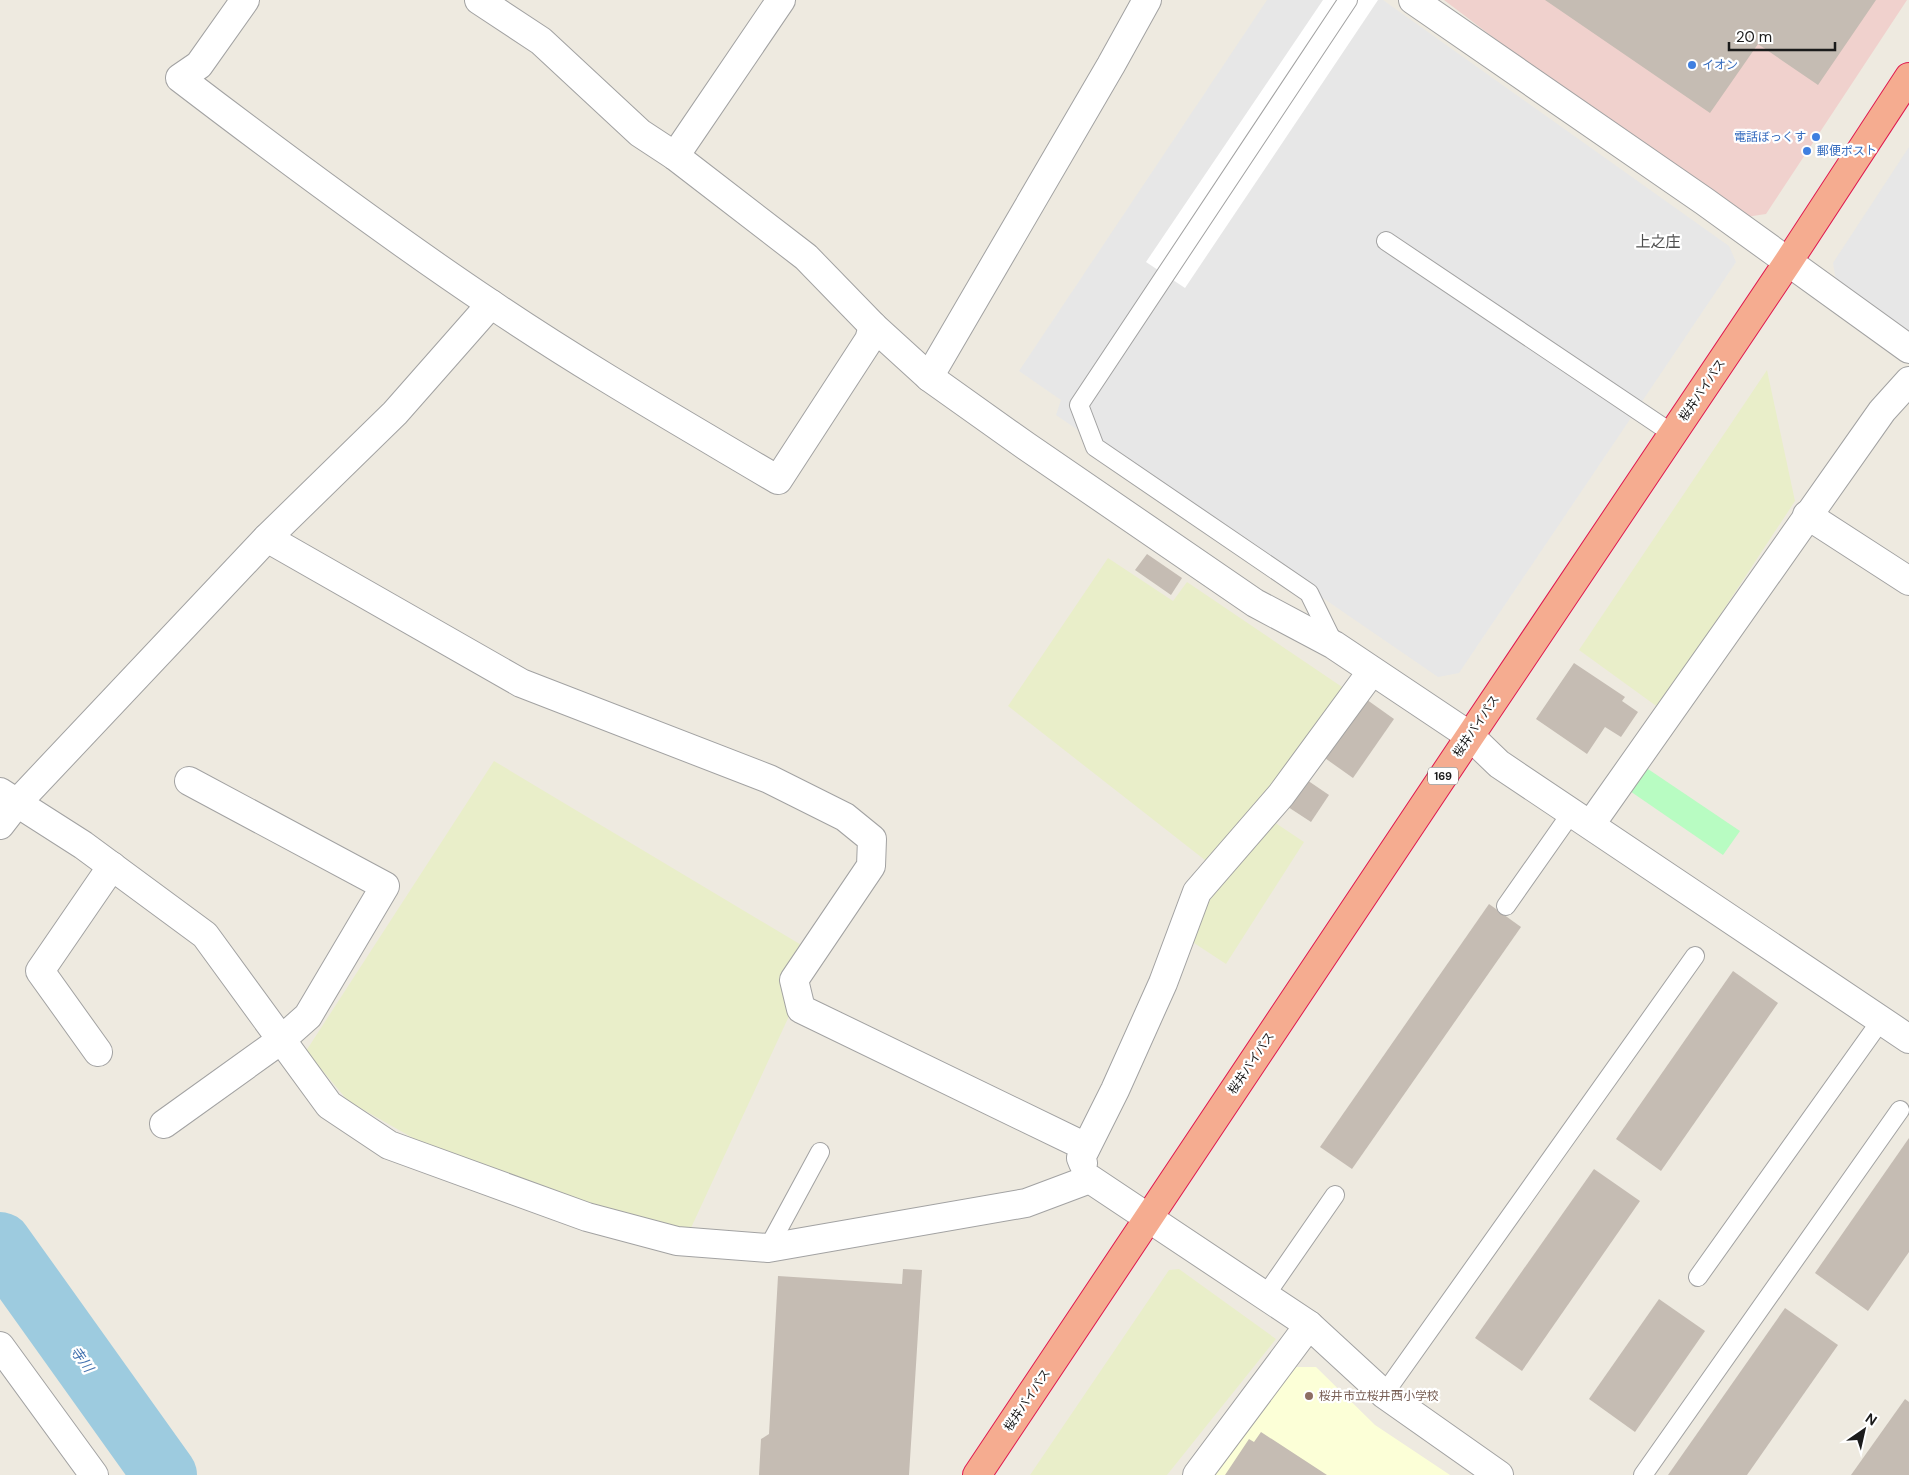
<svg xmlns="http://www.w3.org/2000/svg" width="1909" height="1475" viewBox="0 0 1909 1475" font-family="'DM Sans','Noto Sans JP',sans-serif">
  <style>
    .commercial { fill: #f0d1cd }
    .education { fill: #fcffd7 }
    .farmland { fill: #e9eec9 }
    .park { fill: #b8fcc2 }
    .parking { fill: #e7e7e7 }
    .pier { fill: #fff }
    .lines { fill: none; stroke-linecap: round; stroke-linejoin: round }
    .river { stroke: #9dcbdf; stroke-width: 64 }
    .building { fill: #c5bcb3 }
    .service-casing { stroke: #a2a2a2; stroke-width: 20 }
    .minor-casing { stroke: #a2a2a2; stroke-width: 30 }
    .trunk-casing { stroke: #df194f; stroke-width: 30 }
    .service { stroke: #fff; stroke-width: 18 }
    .minor { stroke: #fff; stroke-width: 28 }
    .trunk { stroke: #f5ac90; stroke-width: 28 }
    .shop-dot { fill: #3f7fe0; stroke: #fff; stroke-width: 2 }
    .education-dot { fill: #8d6e63; stroke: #fff; stroke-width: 2 }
    .labels { text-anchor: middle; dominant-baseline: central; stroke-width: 4.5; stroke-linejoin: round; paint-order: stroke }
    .shield { fill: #fff; stroke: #5f5f5f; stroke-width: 1 }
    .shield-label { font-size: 11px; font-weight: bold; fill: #1b1b1b }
    .shop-label { font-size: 12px; fill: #366cbe; stroke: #fff; text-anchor: start }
    .street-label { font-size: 12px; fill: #1b1b1b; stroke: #fff }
    .education-label { font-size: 12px; fill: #785e54; stroke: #fff; text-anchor: start }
    .water-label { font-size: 14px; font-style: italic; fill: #4372af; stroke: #fff }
    .quarter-label { font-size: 15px; fill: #4e4e4e; stroke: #fff }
  </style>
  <rect width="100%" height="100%" fill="#eeeae0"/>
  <!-- commercial -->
  <path class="commercial" d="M1444 0H1907L1766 214 1746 217 1540 73Z"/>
  <!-- education -->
  <path class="education" d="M1296 1367H1316L1375 1425 1450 1475H1212Z"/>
  <!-- farmland -->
  <g class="farmland">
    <path d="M1767 370 1795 501 1659 708 1579 650Z"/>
    <path d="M1108 558 1173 601 1187 582 1351 693 1210 864 1008 706Z"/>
    <path d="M494 761 803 946 790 1014 690 1230 632 1220 427 1146 348 1101 306 1051Z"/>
    <path d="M1271 820 1304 842 1226 964 1188 939 1207 899Z"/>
    <path d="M1179 1269 1276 1339 1167 1475H1030L1169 1270Z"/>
  </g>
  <!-- park -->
  <path class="park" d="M1642 765 1740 831 1723 855 1627 789Z"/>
  <!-- parking -->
  <g class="parking">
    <path d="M1267 0H1383L1729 246 1736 262 1459 673 1438 677 1056 415 1061 400 1019 371Z"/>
    <path d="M1909 147V333L1836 281 1833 263Z"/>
  </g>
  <!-- pier -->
  <path class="pier" d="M1323 0H1378L1185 288 1146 262Z"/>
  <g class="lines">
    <!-- river -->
    <path class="river" d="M0 1244 165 1475"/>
  </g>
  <!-- building -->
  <g class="building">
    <path d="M1545 0H1876L1818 85 1758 44 1710 113Z"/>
    <path d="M1147 554 1182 578 1171 595 1135 570Z"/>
    <path d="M1574 663 1625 697 1622 701 1638 712 1621 737 1605 727 1587 754 1536 719Z"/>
    <path d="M1363 697 1394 719 1353 778 1322 756Z"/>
    <path d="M1304 778 1329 795 1311 822 1285 805Z"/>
    <path d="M1489 904 1521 927 1352 1169 1320 1147Z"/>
    <path d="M1733 971 1778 1003 1661 1171 1616 1139Z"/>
    <path d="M1909 1138V1252L1868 1311 1815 1273Z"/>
    <path d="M1594 1169 1640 1201 1522 1371 1475 1338Z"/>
    <path d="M903 1269 922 1270 909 1475H759L761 1439 769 1434 778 1276 902 1284Z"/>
    <path d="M1659 1299 1705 1331 1635 1432 1589 1399Z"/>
    <path d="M1785 1308 1838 1345 1747 1475H1668Z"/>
    <path d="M1905 1399 1909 1402V1475H1851Z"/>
    <path d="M1261 1432 1327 1475H1225L1249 1439 1254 1442Z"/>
  </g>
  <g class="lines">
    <defs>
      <g id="service">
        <path d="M1386 241 1673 434"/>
        <path d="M1334 644 1309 593 1095 447 1079 405 1348 0"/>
        <path d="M1506 906 1572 812"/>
        <path d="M768 1248 820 1152"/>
        <path d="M1698 1277 1882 1019"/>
        <path d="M1265 1296 1335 1195"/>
        <path d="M1384 1394 1695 956"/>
        <path d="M1643 1475 1900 1110"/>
      </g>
      <g id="minor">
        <path d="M245 0 199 65 180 78C282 156 385 233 491 304 584 367 682 423 778 480L869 340 873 326"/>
        <path d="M479 0 541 41 640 133 675 156 806 257 873 326 929 377 1026 446 1255 603 1334 645 1470 736 1499 764 1909 1039"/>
        <path d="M1413 0 1704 201 1909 349"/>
        <path d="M675 156 781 0"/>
        <path d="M929 377 1111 65 1147 0"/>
        <path d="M1807 515 1909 581"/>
        <path d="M267 538 521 683 769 779 845 817 872 839 871 866 794 980 801 1009 1086 1147"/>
        <path d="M0 792 83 845 205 935 329 1105 389 1145 587 1217 677 1241 768 1248 1026 1203 1090 1179 1309 1325 1384 1394 1499 1475"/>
        <path d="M1591 824 1882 411 1909 381"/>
        <path d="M0 825 17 803 267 538 395 413 491 304"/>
        <path d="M98 1052 40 971 112 866"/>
        <path d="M164 1124 281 1040 308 1016 385 886 189 781"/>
        <path d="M1083 1163 1081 1158 1115 1090 1163 983 1197 892 1281 795 1372 671"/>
        <path d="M0 1346 94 1475"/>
        <path d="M1197 1475 1309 1325"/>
      </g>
      <path id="trunk" d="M977 1475 1470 736 1788 262 1909 77"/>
    </defs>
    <!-- service casing -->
    <use href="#service" class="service-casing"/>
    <!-- minor casing -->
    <use href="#minor" class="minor-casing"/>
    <!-- trunk casing -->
    <use href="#trunk" class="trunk-casing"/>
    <!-- service -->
    <use href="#service" class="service"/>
    <!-- minor -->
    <use href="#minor" class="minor"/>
    <!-- trunk -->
    <use href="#trunk" class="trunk"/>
  </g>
  <!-- markers -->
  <g class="shop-dot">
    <circle cx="1692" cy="65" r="5"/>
    <circle cx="1816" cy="137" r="5"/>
    <circle cx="1807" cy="151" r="5"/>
  </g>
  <circle class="education-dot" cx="1309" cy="1396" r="5"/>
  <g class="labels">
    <!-- shield labels -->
    <rect class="shield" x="1428" y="767.5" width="30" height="17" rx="4"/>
    <g class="shield-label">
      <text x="1443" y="776">169</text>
    </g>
    <!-- shop labels -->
    <g class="shop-label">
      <text x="1702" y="65">イオン</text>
      <text x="1806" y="137" text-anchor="end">電話ぼっくす</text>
      <text x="1817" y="151">郵便ポスト</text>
    </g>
    <!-- street labels -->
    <g class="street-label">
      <text transform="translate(1702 390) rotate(-56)">桜井バイパス</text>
      <text transform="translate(1476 726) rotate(-56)">桜井バイパス</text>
      <text transform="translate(1251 1063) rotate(-56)">桜井バイパス</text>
      <text transform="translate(1027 1400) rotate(-56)">桜井バイパス</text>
    </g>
    <!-- education labels -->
    <g class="education-label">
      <text x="1319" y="1396">桜井市立桜井西小学校</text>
    </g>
    <!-- water labels -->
    <g class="water-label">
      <text transform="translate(82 1359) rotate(55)">寺川</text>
    </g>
    <!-- quarter labels -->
    <g class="quarter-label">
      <text x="1658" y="242">上之庄</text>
    </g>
  </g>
  <!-- north arrow -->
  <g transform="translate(1864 1430) rotate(34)" stroke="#ffffff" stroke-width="4" paint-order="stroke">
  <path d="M0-4L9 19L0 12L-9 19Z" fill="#1b1b1b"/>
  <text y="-8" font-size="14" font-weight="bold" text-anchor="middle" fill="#1b1b1b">N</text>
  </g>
  <!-- scale -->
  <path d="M1729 42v8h106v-8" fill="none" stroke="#1b1b1b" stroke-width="2.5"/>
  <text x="1736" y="42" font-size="15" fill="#1b1b1b" stroke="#ffffff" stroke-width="4" paint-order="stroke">20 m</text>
</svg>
